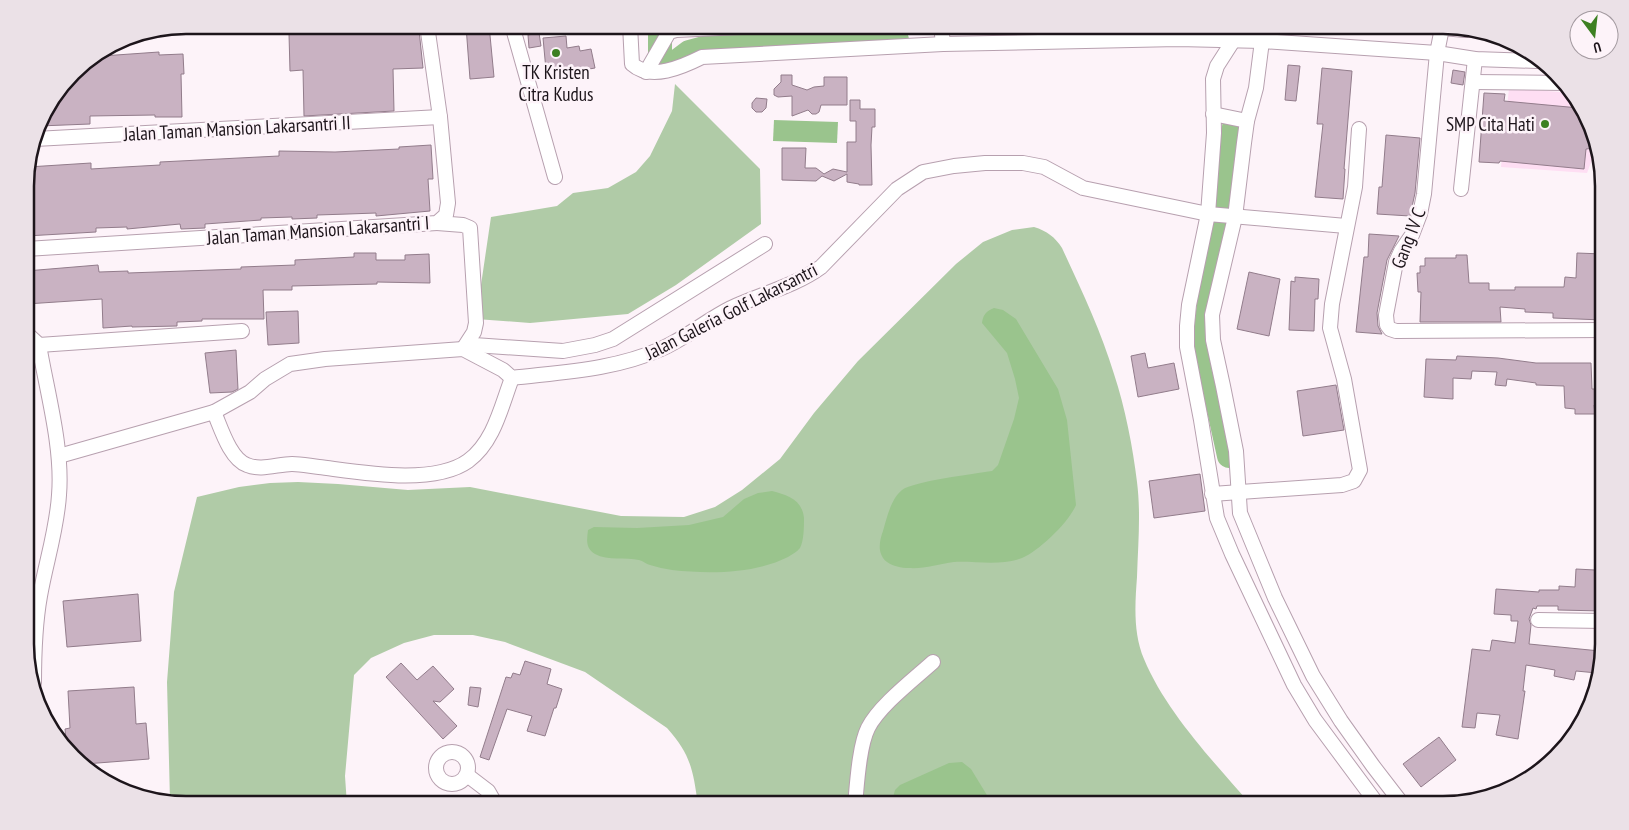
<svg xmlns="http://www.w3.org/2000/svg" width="1629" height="830" viewBox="0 0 1629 830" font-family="'PT Sans Narrow',sans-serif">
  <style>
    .built { fill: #fedef3 }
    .green { fill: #b0cba7 }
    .water { fill: #9ac48d }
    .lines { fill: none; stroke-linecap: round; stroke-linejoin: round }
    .river { stroke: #9ac48d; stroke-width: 24 }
    .building { fill: #c9b2c2; stroke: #927c8b }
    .minor-casing { stroke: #b7a0af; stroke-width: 16 }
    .minor { stroke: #fff; stroke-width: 14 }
    .poi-dot { fill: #3d8022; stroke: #fdf3f9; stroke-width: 2 }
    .labels { text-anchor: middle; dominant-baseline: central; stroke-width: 5; stroke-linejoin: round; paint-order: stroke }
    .poi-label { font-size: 19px; fill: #1d151b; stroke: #fdf3f9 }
    .street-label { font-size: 19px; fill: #1d151b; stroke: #fdf3f9 }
    .rim { fill: none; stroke: #1d151b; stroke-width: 2.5 }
  </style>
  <rect width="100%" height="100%" fill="#fdf3f9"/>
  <!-- built -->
  <path class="built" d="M1509 88 1573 93 1599 156 1593 157 1587 173 1501 167Z"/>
  <!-- green -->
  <g class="green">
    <path d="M675 84 760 169 761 224 676 285 628 314 530 323 476 319 491 217 557 206 573 193 608 188 636 172 650 156 672 111Z"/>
    <path d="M1034 227C1047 231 1055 237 1062 248 1081 289 1101 331 1114 374 1125 407 1133 448 1137 482 1141 513 1138 545 1137 577 1135 604 1133 633 1144 659 1166 712 1214 762 1251 805H698C693 770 691 755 667 728L585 672 505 642 473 635H434L404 643 371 658 354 675 345 776 347 805H186L170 801 167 682 174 592 197 497 239 487 270 483 298 482 338 484 408 490 470 487 621 516 684 517 715 507 742 490 780 459 814 413 858 361 956 264 983 242 1012 230Z"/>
  </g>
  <!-- water -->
  <g class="water">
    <path d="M774 120 838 122 837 143 773 141Z"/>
    <path d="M994 308 1003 310 1016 319 1058 389 1067 420 1076 505C1069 522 1039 551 1022 558 1002 566 976 561 954 562 939 564 924 569 909 568 901 568 893 566 887 562 877 554 879 542 883 531 887 517 891 499 902 490 914 481 974 474 992 471L998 465 1014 419 1019 398 1015 379 1007 353 982 323C983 315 986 311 994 308Z"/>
    <path d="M772 491C787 495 802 499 804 518 804 526 804 541 800 548 797 552 792 554 788 557 754 574 709 574 672 570 665 569 657 567 650 565 646 564 643 561 639 560 626 557 608 561 595 554 585 548 587 539 588 530L594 527 637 528 689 525 723 517 744 499 758 493Z"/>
    <path d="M962 762 971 769 993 805H891L895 790 900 785 949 763Z"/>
  </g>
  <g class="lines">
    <!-- river -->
    <g class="river">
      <path d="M660 25V55"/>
      <path d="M1058 35 1244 29"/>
      <path d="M673 64 689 52 711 46 897 40"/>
      <path d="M1223 199 1234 127"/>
      <path d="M1218 231 1205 336 1207 356 1229 456"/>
    </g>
  </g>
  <!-- building -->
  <g class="building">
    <path d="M489 25 494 77 470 79 466 26Z"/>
    <path d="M419 30 423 68 393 69 394 111 304 116 303 70 290 71 289 34 363 32V33Z"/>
    <path d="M539 33 541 46 529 48 528 35Z"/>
    <path d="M566 36 567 48 579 46 580 51 591 49 595 68 572 72V68L546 70 543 38Z"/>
    <path d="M102 52V56L159 52V55L183 54 184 74H181L182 117H155V115L90 116V124L39 126 42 115 80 65Z"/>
    <path d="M1288 65 1300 66 1296 101 1285 100Z"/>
    <path d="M1322 68 1352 71 1344 169H1345L1343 199 1315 197 1323 124H1317Z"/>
    <path d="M1453 70 1465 72 1463 85 1451 83Z"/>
    <path d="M781 75H792V85L807 90 814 87 824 86V77H847V105H821L819 112 816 114H812L808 110 792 116V96L778 97 774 95V89L781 82Z"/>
    <path d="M1484 93 1505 94 1504 101 1579 108 1595 148 1586 149 1584 169 1500 161 1499 163 1479 162Z"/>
    <path d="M756 98 767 99 766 108 762 112H756L752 108V103Z"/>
    <path d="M850 100H860V109H875V127H872L871 145 872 185H859V184L847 182V174L834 181 822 176 816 181 782 180V148H806L805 168H816L824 174 833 169 847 172V142H856V121H850Z"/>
    <path d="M1386 135 1420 138 1415 193 1410 216 1377 214 1379 187H1382Z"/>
    <path d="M431 145 433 179H428L430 211 376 216V213L348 214 317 215V218L292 219V217L261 218V220L205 224V228L181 229 180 224 127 229V227L96 228V232L26 236 25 175 28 167 91 163V169L124 167 160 165V162L279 156V151L335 152 399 149V147Z"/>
    <path d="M1369 234 1399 236 1387 260 1377 313 1378 326 1382 334 1356 332 1364 257H1368Z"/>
    <path d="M354 253H376V260H405V255L429 254 430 283 377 282V284L292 286V290H263L264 319H202V321L177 322V326L132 327V326L103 328 102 299 26 304V271L98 265 99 272 128 271V273L241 269V267L295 265V260L354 257Z"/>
    <path d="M1577 253 1603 254V320L1553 318V313L1525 312V309L1500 307 1501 322H1420L1421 292H1418L1417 273H1420V266H1425V258H1456V255H1467L1469 283H1489V290H1515V287H1564L1565 277 1576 278Z"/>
    <path d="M1249 272 1280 279 1269 336 1237 329Z"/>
    <path d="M1295 277 1319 279 1318 299H1315L1314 331 1289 330 1291 281 1295 282Z"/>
    <path d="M298 311 299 343 268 345 266 312Z"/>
    <path d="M236 350 238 389 232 392 210 393 205 353Z"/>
    <path d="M1145 353 1148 368 1174 363 1179 389 1138 397 1131 356Z"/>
    <path d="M1457 356 1498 358 1536 363H1591L1592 389H1603V405H1594L1595 414H1575V409L1565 408 1564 386 1536 385V383L1507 379 1506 386 1495 385 1497 372 1472 371 1471 379 1453 378V399L1424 397 1426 359 1456 360Z"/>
    <path d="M1336 385 1344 430 1303 436 1297 391Z"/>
    <path d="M1200 474 1205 511 1154 518 1149 481Z"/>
    <path d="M1576 569 1595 570V581L1604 582 1603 611 1558 610V606H1537L1536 609 1533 608 1529 619 1531 625 1529 644 1600 651 1597 673 1576 671 1574 680 1554 676 1555 670 1526 665 1523 691H1525L1518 739 1496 735 1500 715 1477 713 1475 728 1462 727 1472 649 1490 651 1492 640 1515 643 1518 621H1511V615L1494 614 1496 589 1539 592V590H1559V586L1575 587Z"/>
    <path d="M138 594 141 641 67 647 63 601Z"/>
    <path d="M525 661 551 669 547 684 562 689 556 708H554L545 736 527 731 532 716 507 709 489 760 480 757 506 677 511 678 513 673 520 675Z"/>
    <path d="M401 663 417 680 433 666 454 689 440 702 433 701 457 726 443 739 386 677Z"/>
    <path d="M134 687 136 724 146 723 149 759 85 764 67 749 65 729 70 728 68 691Z"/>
    <path d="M470 687 481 688 478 707 468 705Z"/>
    <path d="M1439 737 1456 760 1421 787 1403 764Z"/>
  </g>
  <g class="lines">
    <defs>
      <g id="minor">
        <path d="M512 25 555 177"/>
        <path d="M630 25 632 64C651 81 682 67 702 57L943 44 1178 39 1262 41 1437 53 1475 59 1537 61"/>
        <path d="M941 25 943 44"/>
        <path d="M1409 25 1465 30"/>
        <path d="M1442 28 1437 53 1424 194 1420 214 1412 235 1401 251 1396 262 1386 315 1387 325 1390 329 1396 331 1603 330"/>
        <path d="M1233 41 1217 66 1213 79 1214 133 1208 214 1189 305 1187 326V347L1201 420 1217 518 1232 554 1294 685 1315 720 1378 805"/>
        <path d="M1262 41 1256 88 1247 121 1244 143 1235 217 1212 315 1213 340 1223 386 1236 451 1240 513 1275 598 1313 676 1341 721 1373 766 1403 805"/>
        <path d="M646 72 669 32 676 30 789 25"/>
        <path d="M1473 82 1565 83"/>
        <path d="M1213 114 1247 121"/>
        <path d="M35 139 440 117"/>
        <path d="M1461 189 1475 59"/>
        <path d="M437 223 463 225 470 228 476 323 474 332 463 349"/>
        <path d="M26 249 437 223 446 215 448 203 440 117 427 25"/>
        <path d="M26 333 39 345C47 392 63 448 59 495 57 529 46 562 40 596 35 624 34 654 34 683"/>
        <path d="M39 345 242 331"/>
        <path d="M463 349 474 345 563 351 595 345 613 339 765 244"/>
        <path d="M214 412C221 428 230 459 247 465 261 471 278 464 292 464 301 464 310 466 319 467 359 472 433 486 468 461 494 442 501 407 512 378"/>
        <path d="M59 456 214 412 250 392 265 379 290 364 325 359 463 349 503 370 512 378C562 372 614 370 661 349 686 338 707 320 731 308 761 294 795 286 821 267L897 189 923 172 954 166 985 163H1023L1044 167 1083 188 1208 214 1346 226"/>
        <path d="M1212 494 1342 485 1354 481 1360 470 1344 379 1330 328 1332 304 1355 187 1359 129"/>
        <path d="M1538 620 1604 621"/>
        <circle cx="452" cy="768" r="16"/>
        <path d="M467 775 488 791 496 805"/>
        <path d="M855 805C857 785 859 746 868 728 879 706 913 680 933 662"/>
      </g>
    </defs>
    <!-- minor casing -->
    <use href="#minor" class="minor-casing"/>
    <!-- minor -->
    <use href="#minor" class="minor"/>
  </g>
  <!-- markers -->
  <g class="poi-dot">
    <circle cx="556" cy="53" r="5"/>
    <circle cx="1545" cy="124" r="5"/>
  </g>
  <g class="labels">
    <!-- poi labels -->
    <g class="poi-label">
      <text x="556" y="72">TK Kristen<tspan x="556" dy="22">Citra Kudus</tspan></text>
      <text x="1535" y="124" text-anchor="end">SMP Cita Hati</text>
    </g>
    <!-- street labels -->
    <g class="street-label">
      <text transform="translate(237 128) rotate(-3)">Jalan Taman Mansion Lakarsantri II</text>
      <text transform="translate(318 230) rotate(-4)">Jalan Taman Mansion Lakarsantri I</text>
      <text transform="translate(1408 238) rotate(-69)">Gang IV C</text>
      <text transform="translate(731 311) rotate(-27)">Jalan Galeria Golf Lakarsantri</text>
    </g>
  </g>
  <!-- crop -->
  <path d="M0 0H1629V830H0ZM186 34H1443A152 152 0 0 1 1595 186V644A152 152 0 0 1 1443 796H186A152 152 0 0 1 34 644V186A152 152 0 0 1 186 34Z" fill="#ebe1e7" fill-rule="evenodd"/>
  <path class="rim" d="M186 34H1443A152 152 0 0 1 1595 186V644A152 152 0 0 1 1443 796H186A152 152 0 0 1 34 644V186A152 152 0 0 1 186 34Z"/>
  <!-- north arrow -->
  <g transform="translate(1594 35) rotate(165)"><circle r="24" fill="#fdf3f9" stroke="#a39aa0"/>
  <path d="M0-4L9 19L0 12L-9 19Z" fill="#3d8022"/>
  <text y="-8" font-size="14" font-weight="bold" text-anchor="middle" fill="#1d151b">U</text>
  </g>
</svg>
